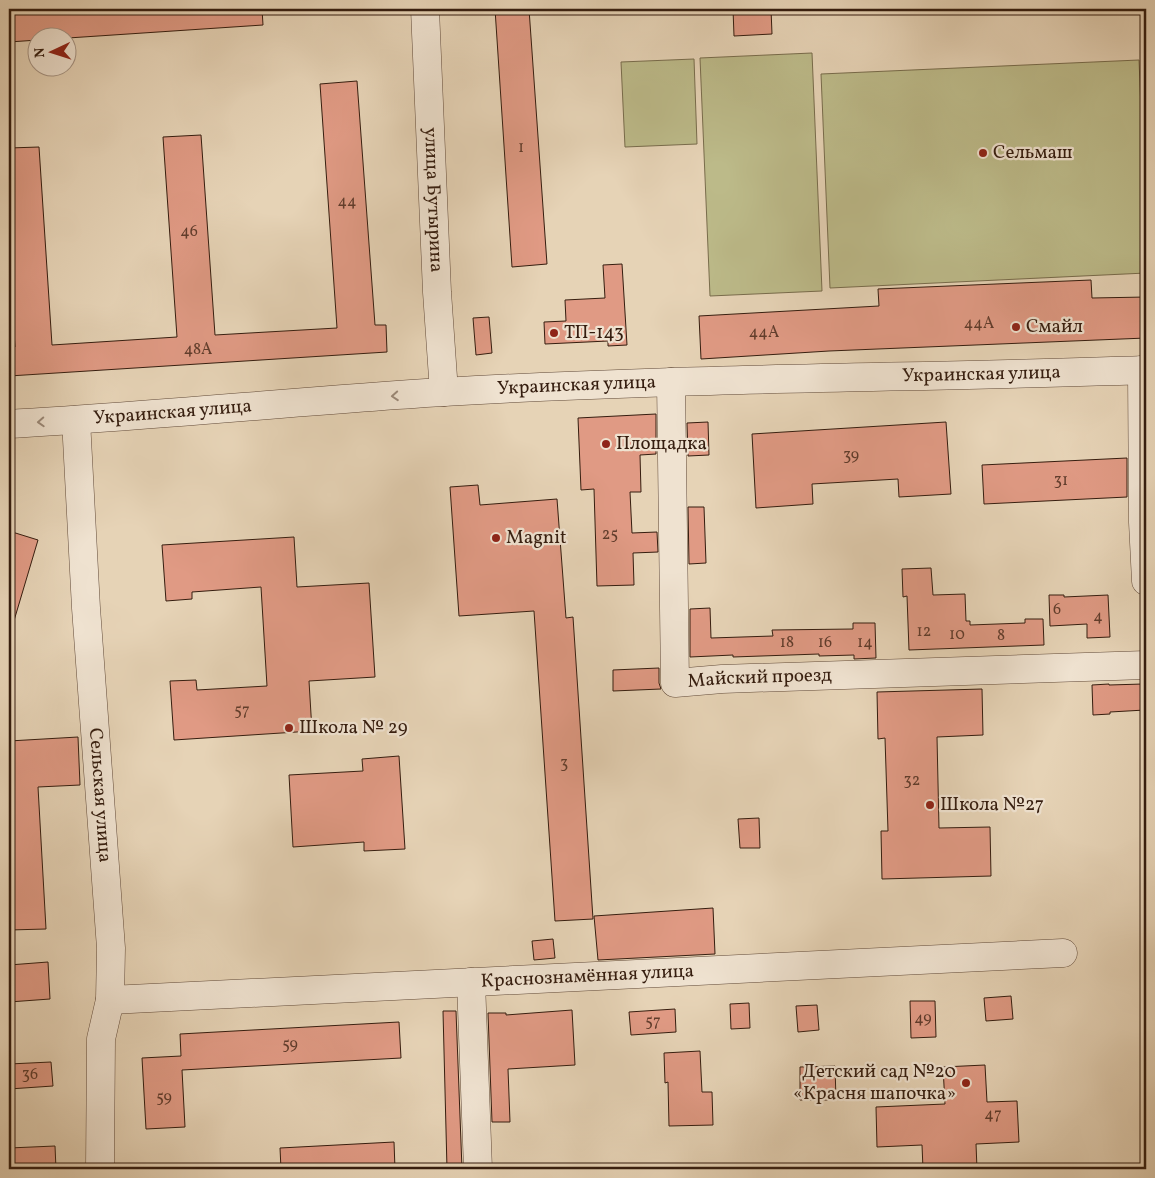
<svg xmlns="http://www.w3.org/2000/svg" width="1155" height="1178" viewBox="0 0 1155 1178" font-family="Vollkorn,serif">
  <style>
    .grass { fill: #bcba89; stroke: #786c4c }
    .building { fill: #e09a84; stroke: #351d0f }
    .lines { fill: none; stroke-linecap: round; stroke-linejoin: round }
    .minor-casing { stroke: #614a39; stroke-width: 29 }
    .minor { stroke: #efe2d0; stroke-width: 28 }
    .oneway { stroke: #9b8979 }
    .poi-dot { fill: #8f2418; stroke: #efe2d0; stroke-width: 2 }
    .labels { text-anchor: middle; dominant-baseline: central; stroke-width: 4.5; stroke-linejoin: round; paint-order: stroke }
    .number-label { font-size: 16px; fill: #603c2c }
    .poi-label { font-size: 19px; fill: #351d0f; stroke: #efe2d0; text-anchor: start }
    .street-label { font-size: 19px; fill: #351d0f; stroke: #efe2d0 }
  </style>
  <rect width="100%" height="100%" fill="#e6d3b6"/>
  <filter id="stains"><feTurbulence type="fractalNoise" baseFrequency=".004" numOctaves="4"/><feColorMatrix values="0 0 0 0 .2 0 0 0 0 .09 0 0 0 0 .02 0 0 0 .5 -.17"/></filter>
  <radialGradient id="worn" r=".72"><stop offset=".6" stop-color="#630" stop-opacity="0"/><stop offset="1" stop-color="#630" stop-opacity=".3"/></radialGradient>
  <!-- grass -->
  <g class="grass">
    <path d="M812 53 822 291 710 296 700 58Z"/>
    <path d="M694 59 697 144 625 147 621 62Z"/>
    <path d="M1139 60 1146 232V273L830 288 821 74Z"/>
  </g>
  <!-- building -->
  <g class="building">
    <path d="M9 9H262L263 25 68 38H38V40L9 42Z"/>
    <path d="M495 9H529L547 264 512 267Z"/>
    <path d="M733 9H771L772 34 734 36Z"/>
    <path d="M357 81 375 325H386L387 352 9 376V348L15 347 9 258V148L39 147 52 345 177 337 163 137 201 135 215 335 337 328 320 84Z"/>
    <path d="M622 264 627 345 608 346V341L545 344 544 322 566 321 565 300 605 298 603 265Z"/>
    <path d="M1091 280 1092 298 1146 297V338L829 351 701 359 699 316 879 306 878 289Z"/>
    <path d="M489 317 492 353 476 355 473 318Z"/>
    <path d="M656 414V454L640 455 641 492H630L632 533 657 532 658 552 633 553 634 585 597 586 594 489 581 490 578 418Z"/>
    <path d="M708 422 709 455 688 456 687 423Z"/>
    <path d="M946 422 951 494 899 497 898 479 812 484 813 504 756 508 752 434Z"/>
    <path d="M1127 458V497L984 504 982 465Z"/>
    <path d="M478 485 480 505 557 499 566 618 573 617 593 919 555 921 534 611 459 616 450 487Z"/>
    <path d="M688 507H704L706 563 689 564Z"/>
    <path d="M9 531 38 540 13 624H9Z"/>
    <path d="M294 537 297 587 369 583 375 677 309 681 312 731 174 740 170 681 196 680 197 690 267 686 261 587 192 592V599L166 601 162 545Z"/>
    <path d="M931 568 933 595 965 594 966 621H970V625L1025 623V619H1043L1044 645 909 650 907 596 903 597 902 569Z"/>
    <path d="M1049 595H1064V597L1108 595 1110 637 1087 638V624L1050 626Z"/>
    <path d="M710 608 711 638 773 636 772 630 853 629V623H875L876 658 854 659V655L819 656V654L733 657V655L690 657V609Z"/>
    <path d="M659 668V683L661 689 613 691V670Z"/>
    <path d="M1109 684V685L1143 684 1145 710 1110 712V714L1093 715 1092 685Z"/>
    <path d="M982 689 983 735 937 737 939 828 990 827 991 876 882 879 881 831H888L885 738 878 739 877 692Z"/>
    <path d="M78 737 80 785 38 787 46 929 9 930V741Z"/>
    <path d="M399 756 405 849 364 851V842L293 847 289 775 363 771 362 759Z"/>
    <path d="M759 818 760 848H740L738 819Z"/>
    <path d="M713 908 715 954 598 960 594 916Z"/>
    <path d="M553 939 555 958 534 960 532 941Z"/>
    <path d="M48 962 50 999 9 1002V965Z"/>
    <path d="M1011 996 1013 1019 986 1021 984 998Z"/>
    <path d="M910 1001H935L936 1037 911 1038Z"/>
    <path d="M749 1003 750 1028 731 1029 730 1004Z"/>
    <path d="M817 1005 819 1030 798 1032 796 1006Z"/>
    <path d="M675 1009 676 1032 631 1035 629 1012Z"/>
    <path d="M572 1010 575 1065 508 1069 510 1122H492L488 1013H506V1015Z"/>
    <path d="M443 1011H456L462 1169H447Z"/>
    <path d="M399 1022 401 1058 182 1070 185 1127 146 1129 142 1058 181 1056 180 1034Z"/>
    <path d="M700 1051 702 1092H712L713 1125 669 1126 668 1082 665 1083 664 1053Z"/>
    <path d="M51 1062 53 1086 9 1089V1064Z"/>
    <path d="M985 1065 987 1102 1017 1101 1019 1142 976 1144 977 1169H923L922 1145 877 1147 876 1107 945 1104 943 1067Z"/>
    <path d="M835 1066 836 1100H800V1067Z"/>
    <path d="M394 1142 395 1169H281L280 1148Z"/>
    <path d="M55 1146 56 1169H9V1148Z"/>
  </g>
  <g class="lines">
    <defs>
      <g id="minor">
        <path id="s1" d="M425 9 437 292 444 392"/>
        <path d="M1142 370 1143 522 1146 581"/>
        <path id="s2" d="M671 382 675 683 722 679 1146 665"/>
        <path id="s3" d="M76 420 86 608 111 948 110 1000 101 1039 100 1169"/>
        <path id="s4" d="M9 424C154 416 298 401 443 392 677 378 912 378 1146 370"/>
        <path d="M471 982 478 1169"/>
        <path id="s5" d="M110 1000 1063 953"/>
      </g>
    </defs>
    <!-- minor casing -->
    <use href="#minor" class="minor-casing"/>
    <!-- minor -->
    <use href="#minor" class="minor"/>
  </g>
  <!-- one-way arrows -->
  <defs><path id="oneway-chevron" d="M-2-3.5L2.5 0L-2 3.5" fill="none" stroke-width="1.6" stroke-linecap="round" stroke-linejoin="round" transform="scale(1.25)"/></defs>
  <g class="oneway">
    <use href="#oneway-chevron" transform="translate(395 396) rotate(176)"/>
    <use href="#oneway-chevron" transform="translate(41 422) rotate(177)"/>
  </g>
  <!-- markers -->
  <g class="poi-dot">
    <circle cx="983" cy="153" r="5"/>
    <circle cx="1016" cy="327" r="5"/>
    <circle cx="554" cy="333" r="5"/>
    <circle cx="606" cy="444" r="5"/>
    <circle cx="496" cy="538" r="5"/>
    <circle cx="289" cy="728" r="5"/>
    <circle cx="930" cy="805" r="5"/>
    <circle cx="966" cy="1083" r="5"/>
  </g>
  <g class="labels">
    <!-- number labels -->
    <g class="number-label">
      <text x="521" y="148">1</text>
      <text x="347" y="202">44</text>
      <text x="189" y="232">46</text>
      <text x="979" y="324">44А</text>
      <text x="764" y="333">44А</text>
      <text x="198" y="350">48А</text>
      <text x="851" y="456">39</text>
      <text x="1061" y="481">31</text>
      <text x="610" y="535">25</text>
      <text x="1057" y="610">6</text>
      <text x="1098" y="617">4</text>
      <text x="924" y="632">12</text>
      <text x="957" y="635">10</text>
      <text x="1001" y="636">8</text>
      <text x="787" y="643">18</text>
      <text x="825" y="643">16</text>
      <text x="865" y="643">14</text>
      <text x="242" y="711">57</text>
      <text x="564" y="764">3</text>
      <text x="912" y="781">32</text>
      <text x="923" y="1019">49</text>
      <text x="653" y="1022">57</text>
      <text x="290" y="1045">59</text>
      <text x="30" y="1075">36</text>
      <text x="164" y="1098">59</text>
      <text x="993" y="1115">47</text>
    </g>
    <!-- poi labels -->
    <g class="poi-label">
      <text x="993" y="153">Сельмаш</text>
      <text x="1026" y="327">Смайл</text>
      <text x="564" y="333">ТП-143</text>
      <text x="616" y="444">Площадка</text>
      <text x="506" y="538">Magnit</text>
      <text x="299" y="728">Школа № 29</text>
      <text x="940" y="805">Школа №27</text>
      <text x="956" y="1072" text-anchor="end">Детский сад №20<tspan x="956" dy="22">«Красня шапочка»</tspan></text>
    </g>
    <!-- street labels -->
    <g class="street-label">
      <text stroke="none"><textPath href="#s1" startOffset="191">улица Бутырина</textPath></text>
      <text stroke="none"><textPath href="#s4" startOffset="974">Украинская улица</textPath></text>
      <text stroke="none"><textPath href="#s4" startOffset="569">Украинская улица</textPath></text>
      <text stroke="none"><textPath href="#s4" startOffset="164">Украинская улица</textPath></text>
      <text stroke="none"><textPath href="#s2" startOffset="386">Майский проезд</textPath></text>
      <text stroke="none"><textPath href="#s3" startOffset="376">Сельская улица</textPath></text>
      <text stroke="none"><textPath href="#s5" startOffset="478">Краснознамённая улица</textPath></text>
    </g>
  </g>
  <!-- margin -->
  <rect width="1155" height="1178" fill="none" stroke="#e6d3b6" stroke-width="30"/>
  <rect x="10" y="10" width="1135" height="1158" fill="none" stroke="#351d0f" stroke-width="2.5"/>
  <rect x="15" y="15" width="1125" height="1148" fill="none" stroke="#351d0f"/>
  <!-- north arrow -->
  <g transform="translate(52 52) rotate(266)"><circle r="24" fill="#efe2d0" stroke="#a59383"/>
  <path d="M0-4L9 19L0 12L-9 19Z" fill="#8f2418"/>
  <text y="-8" font-size="14" font-weight="bold" text-anchor="middle" fill="#351d0f">N</text>
  </g>
  <rect width="100%" height="100%" filter="url(#stains)"/>
  <rect width="100%" height="100%" fill="url(#worn)"/>
</svg>
